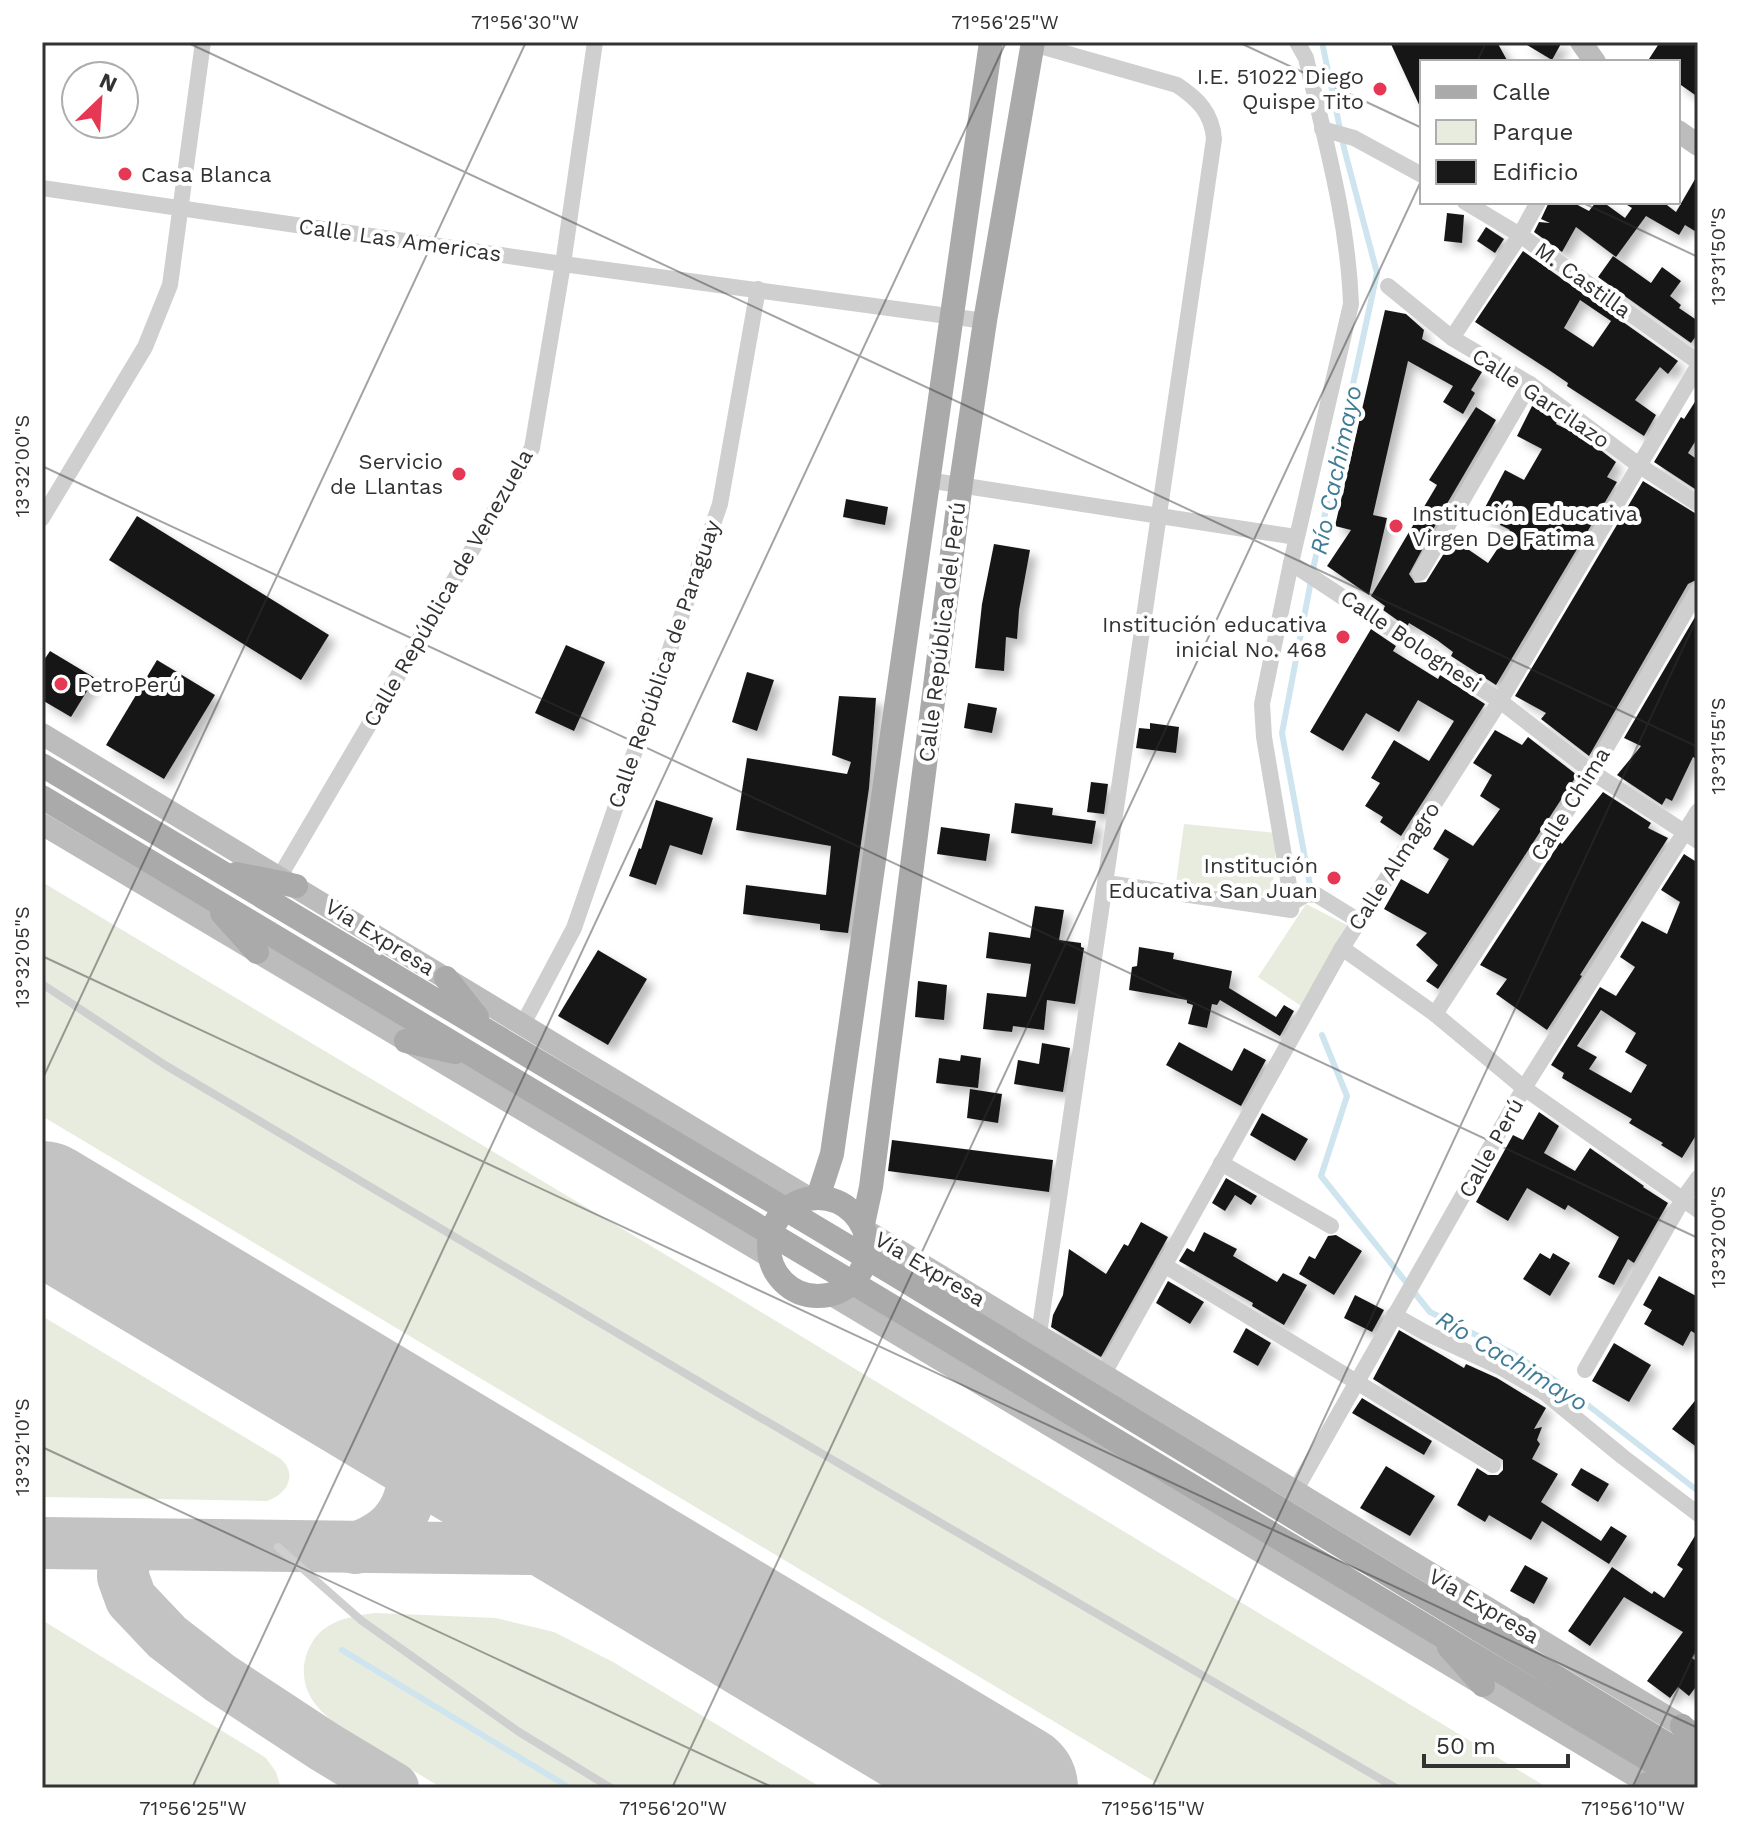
<svg xmlns="http://www.w3.org/2000/svg" width="1740" height="1830" viewBox="0 0 1740 1830" font-family="'Work Sans',sans-serif">
  <style>
    .green { fill: #e7ecde }
    .lines { fill: none; stroke-linecap: round; stroke-linejoin: round }
    .stream { stroke: #cee4ee; stroke-width: 6 }
    .taxiway { stroke: #c3c3c3; stroke-width: 52 }
    .runway { stroke: #c3c3c3; stroke-width: 130 }
    .building { fill: #191919; fill-rule: evenodd; filter: url(#shadow) }
    .lane { stroke: #cfcfcf; stroke-width: 8 }
    .street { stroke: #cfcfcf; stroke-width: 16 }
    .secondary { stroke: #bcbcbc; stroke-width: 22 }
    .primary { stroke: #aaa; stroke-width: 24 }
    .ticks { fill: none; stroke: #323232; stroke-width: 2; stroke-opacity: 0.45 }
    .poi-dot { fill: #e63854; stroke: #fff; stroke-width: 3 }
    .labels { text-anchor: middle; dominant-baseline: central; stroke-width: 8; stroke-linejoin: round; paint-order: stroke }
    .poi-label { font-size: 22px; fill: #323232; stroke: #fff; text-anchor: end }
    .street-label { font-size: 22px; fill: #323232; stroke: #fff }
    .water-label { font-size: 24px; font-style: italic; fill: #3f7c96; stroke: #fff }
    .neatline { fill: none; stroke: #323232; stroke-width: 3 }
    .ticks-label { font-size: 20px; text-anchor: middle; fill: #323232 }
  </style>
  <defs>
    <filter id="shadow"><feDropShadow dx="7" dy="7" stdDeviation="4" flood-color="#0004"/></filter>
  </defs>
  <rect width="100%" height="100%" fill="#fff"/>
  <!-- green -->
  <g class="green">
    <path d="M1184 824 1277 833 1272 897 1176 883Z"/>
    <path d="M42 882 733 1295 1548 1788H1165L42 1116Z"/>
    <path d="M1306 904 1347 925 1301 1006 1258 977Z"/>
    <path d="M42 1316 281 1459C298 1475 287 1494 267 1501L42 1497Z"/>
    <path d="M375 1613 496 1618 554 1632 613 1662 822 1788H442L336 1724C326 1716 316 1707 310 1696 296 1671 307 1636 332 1624 345 1617 361 1615 375 1613Z"/>
    <path d="M42 1620 266 1758 276 1772 281 1788H42Z"/>
  </g>
  <g class="lines">
    <!-- stream -->
    <g class="stream">
      <path d="M1311 891 1282 733 1314 565 1377 273 1344 148 1322 42"/>
      <path d="M1322 1035 1347 1096 1321 1176 1430 1312 1512 1353 1562 1385 1698 1491"/>
      <path d="M342 1650 570 1788"/>
    </g>
    <!-- taxiway -->
    <g class="taxiway">
      <path d="M42 1543 616 1550"/>
      <path d="M124 1545 123 1577 131 1599 167 1637 220 1678 325 1747 393 1788"/>
      <path d="M355 1548C415 1528 414 1487 418 1432"/>
    </g>
    <!-- runway -->
    <path class="runway" d="M42 1206 1013 1788"/>
  </g>
  <!-- building -->
  <g class="building">
    <path d="M1390 42H1497L1508 62H1422V111Z"/>
    <path d="M1522 42H1562L1552 60Z"/>
    <path d="M1660 42H1698V97L1678 83V62H1647Z"/>
    <path d="M1698 174V233L1685 225 1679 235 1646 216 1616 257 1576 227 1562 252 1534 232 1539 222 1550 223 1541 219 1549 202H1572L1589 211 1596 202H1603L1625 218 1632 208 1622 202H1663L1676 212Z"/>
    <path d="M1447 213 1464 215 1462 243 1444 241Z"/>
    <path d="M1486 227 1504 239 1495 253 1477 241Z"/>
    <path d="M1523 251 1678 361 1668 374 1660 367 1635 400 1656 415 1644 436 1567 386 1568 383 1549 370 1475 322ZM1580 300 1611 321 1593 347 1564 328Z"/>
    <path d="M1613 256 1651 283 1662 267 1681 281 1670 296 1681 305 1679 308 1698 321V333L1691 343 1598 277Z"/>
    <path d="M1385 310 1406 314 1424 330 1422 339 1482 372 1471 390 1475 393 1463 414 1443 402 1453 386 1408 361 1373 515 1387 518 1369 595 1327 566 1351 530 1335 526Z"/>
    <path d="M1698 397V437L1688 453 1698 460V491L1654 462 1681 417 1684 419Z"/>
    <path d="M1532 406 1558 420 1556 424 1585 438 1616 462 1607 477 1617 482 1496 685 1451 656 1453 652 1437 640 1409 623 1407 627 1383 610 1385 606 1371 596 1437 485 1429 480 1476 407 1496 420 1448 502 1409 574 1415 583 1426 582 1453 539 1488 563 1510 530 1481 515 1505 470 1524 480 1542 449 1517 436Z"/>
    <path d="M1643 481 1698 515V579L1688 584 1589 756 1541 719 1546 713 1515 696Z"/>
    <path d="M846 499 888 507 885 525 843 517Z"/>
    <path d="M137 516 329 635 301 680 109 560Z"/>
    <path d="M994 544 1030 550 1019 610 1017 639 1006 637 1004 671 975 668 982 604Z"/>
    <path d="M1698 612V760L1693 757 1672 801 1666 798 1662 805 1617 775 1641 746 1624 738Z"/>
    <path d="M1371 629 1396 646 1393 651 1438 679 1440 675 1485 704 1401 836 1380 822 1383 817 1365 806 1380 783 1371 778 1394 740 1429 761 1454 721 1418 700 1399 732 1366 713 1343 751 1310 732Z"/>
    <path d="M566 645 605 662 574 731 535 713Z"/>
    <path d="M50 651 95 678 71 717 42 700V663Z"/>
    <path d="M157 660 215 695 164 779 106 745Z"/>
    <path d="M747 672 774 680 757 731 732 722Z"/>
    <path d="M839 696 876 698 869 788 848 933 820 930V924L743 914 746 885 826 895 831 846 736 830 747 758 847 774 851 762 832 755Z"/>
    <path d="M968 703 997 708 992 733 964 728Z"/>
    <path d="M1150 723 1179 727 1176 753 1136 748 1139 728 1150 729Z"/>
    <path d="M1495 730 1522 745 1528 737 1577 775 1438 989 1426 981 1438 965 1416 945 1427 933 1384 909 1401 879 1428 894 1449 859 1433 849 1445 829 1473 846 1500 809 1480 796 1492 775 1473 763Z"/>
    <path d="M1091 782 1108 784 1104 814 1087 812Z"/>
    <path d="M1603 792 1651 823 1648 828 1668 838 1580 975 1582 976 1547 1030 1496 994 1507 979 1480 965 1560 842 1562 844Z"/>
    <path d="M656 800 713 818 702 855 670 845 656 885 629 876 639 848 641 849Z"/>
    <path d="M1015 803 1053 808 1052 815 1096 821 1092 844 1011 833Z"/>
    <path d="M941 827 990 834 986 861 937 854Z"/>
    <path d="M1684 854 1698 863V1132L1682 1158 1661 1145 1663 1143 1629 1123 1632 1119 1562 1078 1564 1073 1551 1065 1600 987 1616 996 1635 967 1620 957 1642 921 1667 934 1680 902 1661 890ZM1601 1010 1636 1033 1625 1052 1647 1065 1631 1093 1589 1069 1597 1057 1577 1046Z"/>
    <path d="M1035 906 1064 910 1059 940 1081 943V947L1084 948 1075 1004 1047 1000 1044 1030 1013 1026 1012 1032 983 1029 987 993 1026 997 1031 964 986 958 989 932 1030 938Z"/>
    <path d="M1139 947 1174 953 1173 959 1232 971 1229 988 1276 1017 1284 1005 1294 1011 1280 1036 1220 1000 1217 1005 1212 1004 1207 1028 1188 1024 1193 1005 1187 1003V1000L1129 990 1132 967 1137 966Z"/>
    <path d="M598 950 647 979 608 1045 558 1016Z"/>
    <path d="M918 981 947 985 944 1020 915 1017Z"/>
    <path d="M1179 1042 1232 1071 1244 1048 1266 1060 1241 1106 1166 1065Z"/>
    <path d="M1042 1043 1070 1048 1063 1092 1014 1084 1018 1060 1039 1064Z"/>
    <path d="M961 1055 981 1058 978 1088 936 1083 939 1058 960 1061Z"/>
    <path d="M970 1089 1002 1094 998 1123 967 1118Z"/>
    <path d="M1539 1112 1559 1126 1544 1153 1575 1171 1590 1148 1644 1186 1643 1187 1668 1203 1634 1263 1628 1259 1614 1285 1598 1277 1619 1237 1568 1205 1565 1210 1527 1188 1508 1221 1476 1202 1513 1135 1523 1140Z"/>
    <path d="M1262 1113 1308 1139 1295 1161 1250 1135Z"/>
    <path d="M892 1140 1053 1160 1049 1192 888 1171Z"/>
    <path d="M1226 1178 1257 1196 1251 1205 1235 1195 1225 1211 1212 1203Z"/>
    <path d="M1141 1222 1168 1237 1101 1357 1051 1327 1053 1315 1063 1295 1069 1249 1106 1274 1124 1244 1128 1246Z"/>
    <path d="M1204 1232 1237 1249 1233 1256 1277 1282 1283 1273 1307 1285 1284 1325 1252 1306 1253 1303 1179 1261 1187 1248 1194 1252Z"/>
    <path d="M1336 1235 1362 1251 1334 1295 1299 1274 1309 1256 1315 1259 1328 1236Z"/>
    <path d="M1540 1253 1550 1259 1553 1253 1570 1263 1550 1296 1523 1279Z"/>
    <path d="M1659 1276 1698 1297V1335L1691 1331 1683 1346 1644 1324 1652 1310 1643 1305Z"/>
    <path d="M1168 1281 1204 1302 1190 1324 1156 1303Z"/>
    <path d="M1355 1295 1384 1310 1372 1332 1344 1318Z"/>
    <path d="M1246 1328 1271 1343 1258 1366 1233 1352Z"/>
    <path d="M1399 1330 1464 1368 1466 1364 1497 1378 1546 1408 1534 1429 1542 1427 1537 1440 1540 1444 1532 1459 1558 1474 1541 1502 1601 1541 1611 1526 1627 1536 1609 1564 1542 1521 1531 1540 1489 1515 1485 1522 1457 1505 1477 1468 1488 1475H1498L1503 1470V1460L1373 1379Z"/>
    <path d="M1614 1343 1651 1365 1629 1402 1592 1381Z"/>
    <path d="M1698 1397V1448L1672 1429Z"/>
    <path d="M1362 1398 1432 1441 1424 1455 1352 1413Z"/>
    <path d="M1386 1466 1435 1496 1410 1536 1360 1508Z"/>
    <path d="M1581 1468 1609 1484 1598 1502 1571 1485Z"/>
    <path d="M1698 1531V1648L1692 1658 1698 1662V1684L1689 1696 1678 1687 1670 1698 1647 1681 1683 1632 1624 1597 1590 1646 1568 1631 1612 1567 1652 1594 1654 1591 1664 1598 1683 1569 1677 1565Z"/>
    <path d="M1525 1565 1548 1578 1534 1604 1510 1591Z"/>
  </g>
  <g class="lines">
    <!-- lane -->
    <g class="lane">
      <path d="M42 984 165 1065 730 1400 1396 1788"/>
      <path d="M278 1547 362 1621 519 1732 611 1788"/>
    </g>
    <!-- street -->
    <g class="street">
      <path d="M1297 42 1306 58C1325 140 1348 220 1351 304L1291 563 1500 701 1592 772 1698 841"/>
      <path d="M1033 44 1177 85C1198 99 1212 113 1214 139L1039 1334"/>
      <path d="M1322 129 1354 138 1422 175"/>
      <path d="M42 188 563 264 985 321"/>
      <path d="M1465 202 1520 235 1698 362"/>
      <path d="M1388 286 1452 338 1530 384 1640 466 1698 504"/>
      <path d="M1452 338 1520 235 1538 202"/>
      <path d="M927 480 1296 537"/>
      <path d="M42 518 145 347 170 285 203 42"/>
      <path d="M1291 563 1262 704 1264 737 1292 903"/>
      <path d="M1420 573 1530 384"/>
      <path d="M280 876 532 448 563 264 595 42"/>
      <path d="M1107 883 1291 910 1292 903 1307 894 1317 895 1359 921"/>
      <path d="M1342 948 1435 1014 1524 1088 1698 1210"/>
      <path d="M1435 1014 1592 772 1698 590"/>
      <path d="M523 1024 574 928 720 504 758 289"/>
      <path d="M1221 1163 1331 1226"/>
      <path d="M1164 1265 1493 1465"/>
      <path d="M1394 1315 1424 1332 1502 1368 1545 1393 1623 1457 1698 1514"/>
      <path d="M1585 1370 1683 1199 1698 1178"/>
      <path d="M1104 1373 1342 948 1500 701 1698 366"/>
      <path d="M1295 1491 1524 1088 1698 811"/>
    </g>
    <!-- secondary -->
    <g class="secondary">
      <path d="M1581 42 1595 62"/>
      <path d="M1678 131 1698 145"/>
      <path d="M42 734 809 1198"/>
      <path d="M42 824 770 1257"/>
      <path d="M865 1230 1697 1735"/>
      <path d="M832 1295 1655 1788"/>
    </g>
    <!-- primary -->
    <g class="primary">
      <path d="M42 765 894 1274 1698 1763"/>
      <path d="M42 797 1696 1788"/>
      <path d="M236 874 296 886"/>
      <path d="M222 913 257 952"/>
      <path d="M446 978 477 1017"/>
      <path d="M406 1041 455 1052"/>
      <path d="M818 1197 832 1154 991 42"/>
      <circle cx="818" cy="1247" r="49"/>
      <path d="M863 1224 871 1187 961 483 985 321 1033 42"/>
      <path d="M1470 1616 1522 1629"/>
      <path d="M1449 1647 1483 1685"/>
      <path d="M1682 1726 1698 1744"/>
      <path d="M1647 1784 1662 1788"/>
    </g>
  </g>
  <!-- ticks -->
  <path class="ticks" d="M186 42 1698 747M1238 42 1422 128M42 51 46 42M1477 62 1486 42M1581 202 1698 257M42 466 1698 1238M42 956 1698 1728M42 1080 526 42M42 1447 774 1788M192 1788 1006 42M672 1788 1422 179M1152 1788 1698 616M1632 1788 1698 1646"/>
  <!-- markers -->
  <g class="poi-dot">
    <circle cx="1380" cy="89" r="8"/>
    <circle cx="125" cy="174" r="8"/>
    <circle cx="459" cy="474" r="8"/>
    <circle cx="1396" cy="526" r="8"/>
    <circle cx="1343" cy="637" r="8"/>
    <circle cx="61" cy="684" r="8"/>
    <circle cx="1334" cy="878" r="8"/>
  </g>
  <g class="labels">
    <!-- poi labels -->
    <g class="poi-label">
      <text x="1364" y="76">I.E. 51022 Diego<tspan x="1364" dy="25">Quispe Tito</tspan></text>
      <text x="141" y="174" text-anchor="start">Casa Blanca</text>
      <text x="443" y="461">Servicio<tspan x="443" dy="25">de Llantas</tspan></text>
      <text x="1412" y="513" text-anchor="start">Institución Educativa<tspan x="1412" dy="25">Virgen De Fatima</tspan></text>
      <text x="1327" y="624">Institución educativa<tspan x="1327" dy="25">inicial No. 468</tspan></text>
      <text x="77" y="684" text-anchor="start">PetroPerú</text>
      <text x="1318" y="865">Institución<tspan x="1318" dy="25">Educativa San Juan</tspan></text>
    </g>
    <!-- street labels -->
    <g class="street-label">
      <text transform="translate(400 240) rotate(8)">Calle Las Americas</text>
      <text transform="translate(1583 280) rotate(36)">M. Castilla</text>
      <text transform="translate(1541 398) rotate(34)">Calle Garcilazo</text>
      <text transform="translate(448 588) rotate(-60)">Calle República de Venezuela</text>
      <text transform="translate(942 632) rotate(-83)">Calle República del Perú</text>
      <text transform="translate(1411 641) rotate(34)">Calle Bolognesi</text>
      <text transform="translate(664 664) rotate(-71)">Calle República de Paraguay</text>
      <text transform="translate(1570 804) rotate(-58)">Calle Chima</text>
      <text transform="translate(1394 866) rotate(-57)">Calle Almagro</text>
      <text transform="translate(380 937) rotate(32)">Vía Expresa</text>
      <text transform="translate(1491 1148) rotate(-61)">Calle Perú</text>
      <text transform="translate(930 1269) rotate(31)">Vía Expresa</text>
      <text transform="translate(1484 1606) rotate(31)">Vía Expresa</text>
    </g>
    <!-- water labels -->
    <g class="water-label">
      <text transform="translate(1336 470) rotate(-78)">Río Cachimayo</text>
      <text transform="translate(1512 1361) rotate(31)">Río Cachimayo</text>
    </g>
  </g>
  <!-- border -->
  <rect width="1740" height="1830" fill="none" stroke="#ffffff" stroke-width="88"/>
  <!-- legend -->
  <rect x="1420" y="60" width="260" height="144" fill="#ffffff" stroke="#adadad" stroke-width="2"/>
  <rect x="1436" y="86" width="40" height="12" fill="#aaaaaa" stroke="#adadad" stroke-width="2"/>
  <text x="1492" y="100" font-size="24" fill="#323232">Calle</text>
  <rect x="1436" y="120" width="40" height="24" fill="#e7ecde" stroke="#adadad" stroke-width="2"/>
  <text x="1492" y="140" font-size="24" fill="#323232">Parque</text>
  <rect x="1436" y="160" width="40" height="24" fill="#191919" stroke="#adadad" stroke-width="2"/>
  <text x="1492" y="180" font-size="24" fill="#323232">Edificio</text>
  <!-- north arrow -->
  <g transform="translate(100 100) rotate(25)"><circle r="38" fill="#ffffff" stroke="#adadad" stroke-width="2"/>
  <path d="M0-6L14 30L0 20L-14 30Z" fill="#e63854"/>
  <text y="-12" font-size="22" font-weight="bold" text-anchor="middle" fill="#323232">N</text>
  </g>
  <!-- scale -->
  <path d="M1424 1754v12h144v-12" fill="none" stroke="#323232" stroke-width="4"/>
  <text x="1436" y="1754" font-size="24" fill="#323232" stroke="#ffffff" stroke-width="6" paint-order="stroke">50 m</text>
  <rect x="44" y="44" width="1652" height="1742" class="neatline"/>
  <g class="ticks-label">
    <text x="525" y="29">71°56'30"W</text>
    <text x="1005" y="29">71°56'25"W</text>
    <text transform="translate(1718 256) rotate(-90)" y="7">13°31'50"S</text>
    <text transform="translate(22 466) rotate(-90)" y="7">13°32'00"S</text>
    <text transform="translate(1718 746) rotate(-90)" y="7">13°31'55"S</text>
    <text transform="translate(22 957) rotate(-90)" y="7">13°32'05"S</text>
    <text transform="translate(1718 1237) rotate(-90)" y="7">13°32'00"S</text>
    <text transform="translate(22 1447) rotate(-90)" y="7">13°32'10"S</text>
    <text x="193" y="1815">71°56'25"W</text>
    <text x="673" y="1815">71°56'20"W</text>
    <text x="1153" y="1815">71°56'15"W</text>
    <text x="1633" y="1815">71°56'10"W</text>
  </g>
</svg>
